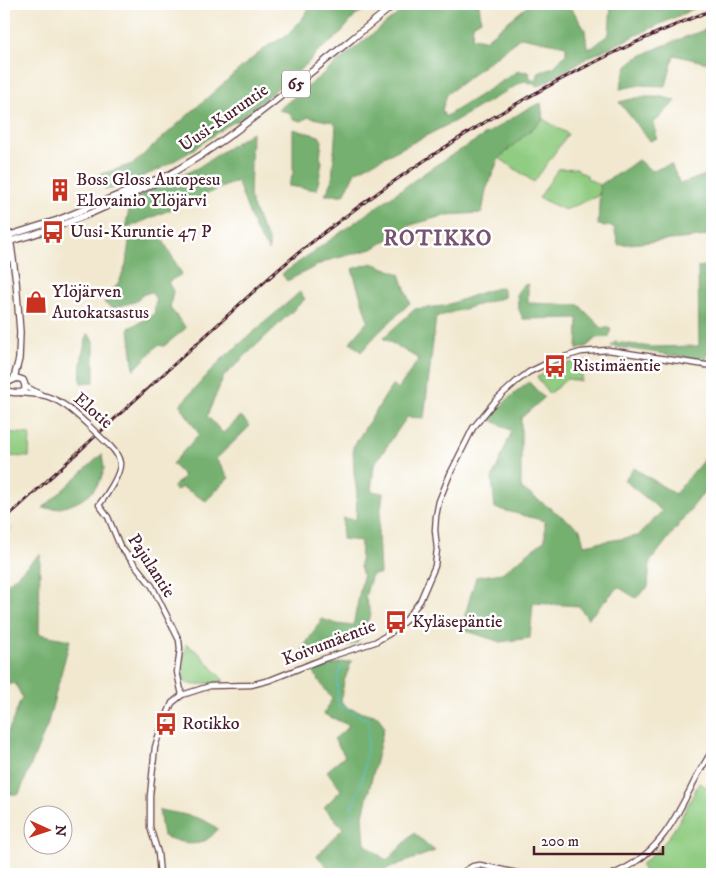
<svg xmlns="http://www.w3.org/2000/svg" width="716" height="878" viewBox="0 0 716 878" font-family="'IM FELL DW Pica',serif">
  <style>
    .green { fill: #90cc81; stroke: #6d7656 }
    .forest { fill: #74b06f; stroke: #5f684d; fill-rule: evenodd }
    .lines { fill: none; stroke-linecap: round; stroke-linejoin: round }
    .stream { stroke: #58c3d3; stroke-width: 1 }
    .minor-casing { stroke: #633d44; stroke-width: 7 }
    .major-casing { stroke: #633d44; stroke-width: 8 }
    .minor { stroke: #fff; stroke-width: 4.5 }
    .major { stroke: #fff; stroke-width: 5.5 }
    .rail-casing { stroke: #4a1f2b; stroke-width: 3 }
    .rail { stroke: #fff; stroke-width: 1; stroke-dasharray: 4; stroke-linecap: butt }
    .minor-bridge-casing { stroke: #633d44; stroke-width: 7; stroke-linecap: butt }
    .minor-bridge { stroke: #fff; stroke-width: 4.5 }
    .labels { text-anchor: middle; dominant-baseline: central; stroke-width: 5; stroke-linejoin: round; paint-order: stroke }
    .shield { fill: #fff; stroke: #80626b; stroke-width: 1 }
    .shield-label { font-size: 16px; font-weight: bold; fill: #4a1f2b }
    .street-label { font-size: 18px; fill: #4a1f2b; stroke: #fff }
    .poi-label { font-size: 18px; fill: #4a1f2b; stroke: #fff; text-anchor: start }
    .district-label { font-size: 22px; font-weight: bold; letter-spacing: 1px; fill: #765371; stroke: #fff }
  </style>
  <rect width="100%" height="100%" fill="#fff"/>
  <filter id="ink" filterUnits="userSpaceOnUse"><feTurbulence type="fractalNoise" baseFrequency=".02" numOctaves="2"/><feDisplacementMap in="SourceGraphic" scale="10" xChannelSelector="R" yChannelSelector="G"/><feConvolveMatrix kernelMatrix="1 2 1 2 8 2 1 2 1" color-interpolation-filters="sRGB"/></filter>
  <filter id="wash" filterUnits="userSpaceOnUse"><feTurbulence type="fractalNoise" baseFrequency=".0096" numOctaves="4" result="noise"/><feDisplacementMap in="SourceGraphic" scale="20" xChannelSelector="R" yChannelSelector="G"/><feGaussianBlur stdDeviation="1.12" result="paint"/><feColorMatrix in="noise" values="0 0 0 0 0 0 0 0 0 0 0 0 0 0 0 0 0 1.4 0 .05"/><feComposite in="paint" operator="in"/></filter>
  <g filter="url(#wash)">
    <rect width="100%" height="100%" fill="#f1e8cf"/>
    <!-- green -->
    <g class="green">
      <path d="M650 4H676L656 12Z"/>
      <path d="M543 119 568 134 534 182 499 158Z"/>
      <path d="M577 168 580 172 587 175V178L600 185 598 196 565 210 539 198 558 169Z"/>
      <path d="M586 360 581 381 567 379 549 394 537 377 569 363Z"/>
      <path d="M6 432 30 434 29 457 5 456Z"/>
      <path d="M186 644 199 653 224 681 195 685 186 683 182 675Z"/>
      <path d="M699 783 712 790V855L702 874H646L640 865C670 844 683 814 699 783Z"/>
    </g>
    <!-- forest -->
    <g class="forest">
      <path d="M312 4H377L357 14 337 37 317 52 307 64 240 119 225 127 188 153 158 170 112 189H105L96 179 101 174 133 164 243 66 269 45 288 35 302 19Z"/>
      <path d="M410 4H479L481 20 473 25 472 38 485 40 530 4H569L585 30 587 47 592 48 609 34 611 4H650L656 12 676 4H704L589 57 539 86 524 81 453 122 355 172 344 195H325L332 182 336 125 332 122 308 117 302 121 293 119 289 112 278 110ZM521 37 566 46V54L554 67 540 71 535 81 530 79 529 72 518 71 445 117 442 110 447 94Z"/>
      <path d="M712 27V64L674 55 666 86 640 85 620 89C622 81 624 69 630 63 641 52 695 34 712 27Z"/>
      <path d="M641 97H663L676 101 654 123 657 138 650 141 619 102Z"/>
      <path d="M541 103 543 119 499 158 486 190 482 213 446 215 411 225 372 249 326 261 287 281 282 274 433 167 525 110Z"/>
      <path d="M293 129 319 136 322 141 320 157 322 162 317 190 288 186 293 174Z"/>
      <path d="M252 132 250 198 259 222 269 241V251L256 231 237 181 125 229 131 200 199 167Z"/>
      <path d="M638 160 652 171 671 164 680 184 712 173V233L701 237 618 245 614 227 598 225 600 185C612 176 626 170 638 160Z"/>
      <path d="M156 228 182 274 168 282 173 291 170 308 186 328 164 346 158 345 134 370 129 328 154 315 156 299 151 292 142 295 137 301 113 308 104 303 120 280 126 265 129 241Z"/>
      <path d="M372 263 400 274 410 303 377 334 361 352 350 342 368 321 352 269Z"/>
      <path d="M712 265V338L706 361C703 356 696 357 691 358L611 346 615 342 651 347 699 346 698 267Z"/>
      <path d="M528 284V303L579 305 602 328H611L609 337 596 338 586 347 577 350 578 318 523 319 518 307 517 293 523 285Z"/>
      <path d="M502 287 505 297 436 317 424 418 407 417 374 465 371 491 383 493 378 533 380 574H372L365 597 371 614 357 643 305 659 303 648 322 619 337 624 353 626 363 576 360 567 361 541 342 539 343 518 356 520 357 493 354 473 353 447 393 384 398 389 419 359 383 338 415 309 444 306 486 291Z"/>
      <path d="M300 292 305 299 224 376 207 416 223 433 241 416 250 426 216 459 229 478 206 501 182 487 176 491 173 487 184 476 172 464 199 434 180 405 221 360Z"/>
      <path d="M88 333 94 343V382L81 383C79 365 83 350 88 333Z"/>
      <path d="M529 382 544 398 521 418V488L580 529 584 545 638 536 662 511 624 480 634 468 675 494 702 462 709 444 712 445V482L650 562 648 587 636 598 618 587 588 619 579 606 533 603 530 638 500 642 461 629 476 577 502 573 545 540V521L495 508 492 479 512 431 489 419 509 398Z"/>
      <path d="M102 454C102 458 104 465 104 469 99 496 68 512 43 508Z"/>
      <path d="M40 554 39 634 70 640 47 726 19 794H5L4 798V734L8 732 22 697 15 683 4 686V587Z"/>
      <path d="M352 661 344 681 341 701 347 708 378 716 384 727 363 816 365 844 387 861 414 833 435 851 388 868 382 874H334L317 856 343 828 324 807 341 790 327 771 345 756 334 739 350 726 324 714 332 699 310 668Z"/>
      <path d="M159 810C179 814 201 815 218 829 200 851 187 844 163 836Z"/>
      <path d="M712 855V874H702Z"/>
    </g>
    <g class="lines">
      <!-- stream -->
      <g class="stream">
        <path d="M4 512H5"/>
        <path d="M4 538 12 528"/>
        <path d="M342 664 337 680 338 705 369 720C367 749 366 782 351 807L353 819"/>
      </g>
    </g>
  </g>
  <g filter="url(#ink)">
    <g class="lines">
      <defs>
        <g id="minor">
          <path d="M25 386 40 394"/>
          <path d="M21 393C28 394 34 394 41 395 59 398 74 412 87 424"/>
          <path d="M110 446C114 450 119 456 120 463 121 474 106 496 99 505L108 517 120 546 152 586 179 640 180 649 177 672 182 695"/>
          <path d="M160 874 158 853 150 827V796L155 747 159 734 172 703 182 695 210 686 251 685 270 680 323 659 375 642 389 634 406 620 420 601 435 566 437 549 435 530 436 516 439 501 450 474 473 428 496 400 517 381 529 372 554 360 581 352 608 350 712 366"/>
          <path d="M460 874 473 866 480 865 522 874"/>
          <path d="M613 874C658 856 674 821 695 780 700 770 707 760 712 750"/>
        </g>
        <g id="major">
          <path d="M4 237 58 220 155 180"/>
          <path d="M10 238 16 281 20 332 19 359 14 378"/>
          <path d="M4 239 7 251 12 258"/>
          <path d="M4 243C82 222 160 186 226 138 284 96 339 49 395 4"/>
          <path d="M4 384 17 378 23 380C32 399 11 391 4 391"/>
        </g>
      </defs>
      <!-- minor casing -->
      <use href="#minor" class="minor-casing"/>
      <!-- major casing -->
      <use href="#major" class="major-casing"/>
      <!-- minor -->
      <use href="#minor" class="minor"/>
      <!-- major -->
      <use href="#major" class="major"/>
      <defs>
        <path id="rail" d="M4 520C67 462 130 404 193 347 229 315 264 280 302 250 426 151 564 68 712 10"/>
      </defs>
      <!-- rail casing -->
      <use href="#rail" class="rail-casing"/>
      <!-- rail -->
      <use href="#rail" class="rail"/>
      <defs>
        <path id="minor-bridge" d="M87 424 110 446"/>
      </defs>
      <!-- minor-bridge casing -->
      <use href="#minor-bridge" class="minor-bridge-casing"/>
      <!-- minor-bridge -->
      <use href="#minor-bridge" class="minor-bridge"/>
    </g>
  </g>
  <!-- icons -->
  <defs>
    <symbol id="building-bare" viewBox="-9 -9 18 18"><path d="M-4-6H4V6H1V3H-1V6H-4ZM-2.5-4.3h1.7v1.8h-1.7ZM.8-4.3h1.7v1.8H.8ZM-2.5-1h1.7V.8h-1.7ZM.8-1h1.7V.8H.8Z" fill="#c8321e" stroke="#fff" stroke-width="2.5" paint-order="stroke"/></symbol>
    <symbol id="bus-bare" viewBox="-9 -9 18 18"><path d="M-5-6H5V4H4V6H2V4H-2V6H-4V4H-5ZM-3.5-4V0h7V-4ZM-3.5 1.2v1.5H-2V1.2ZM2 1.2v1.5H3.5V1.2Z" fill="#c8321e" stroke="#fff" stroke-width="2.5" paint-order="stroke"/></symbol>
    <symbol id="shop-bare" viewBox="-9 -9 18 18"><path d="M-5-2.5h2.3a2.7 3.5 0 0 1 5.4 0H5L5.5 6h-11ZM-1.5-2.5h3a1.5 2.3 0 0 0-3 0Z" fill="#c8321e" stroke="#fff" stroke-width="2.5" paint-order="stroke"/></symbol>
  </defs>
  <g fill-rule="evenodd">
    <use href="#building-bare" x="44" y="174" width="32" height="32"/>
    <use href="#bus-bare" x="37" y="216" width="32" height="32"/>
    <use href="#shop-bare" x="20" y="286" width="32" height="32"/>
    <use href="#bus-bare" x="539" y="350" width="32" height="32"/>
    <use href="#bus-bare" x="380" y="606" width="32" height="32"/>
    <use href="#bus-bare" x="150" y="708" width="32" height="32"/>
  </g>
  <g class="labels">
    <!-- shield labels -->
    <rect class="shield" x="282" y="70.5" width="28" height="27" rx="4"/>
    <g class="shield-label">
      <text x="296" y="84">65</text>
    </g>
    <!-- street labels -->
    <g class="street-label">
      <text transform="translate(224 118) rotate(-35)">Uusi-Kuruntie</text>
      <text transform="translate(93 411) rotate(41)">Elotie</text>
      <text transform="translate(151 566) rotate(57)">Pajulantie</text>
      <text transform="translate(329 643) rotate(-21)">Koivumäentie</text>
    </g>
    <!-- poi labels -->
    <g class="poi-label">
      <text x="76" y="180">Boss Gloss Autopesu<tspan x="76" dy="21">Elovainio Ylöjärvi</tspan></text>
      <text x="70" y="232">Uusi-Kuruntie 47 P</text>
      <text x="52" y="292">Ylöjärven<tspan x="52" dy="21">Autokatsastus</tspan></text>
      <text x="572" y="366">Ristimäentie</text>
      <text x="412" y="622">Kyläsepäntie</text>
      <text x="182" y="724">Rotikko</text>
    </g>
    <!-- district labels -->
    <g class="district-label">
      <text x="438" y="238">ROTIKKO</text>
    </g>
  </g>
  <!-- margin -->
  <rect width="716" height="878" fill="none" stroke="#fff" stroke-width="20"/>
  <!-- north arrow -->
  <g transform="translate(48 830) rotate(93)"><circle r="24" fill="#ffffff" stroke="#b7a5aa"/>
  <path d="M0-4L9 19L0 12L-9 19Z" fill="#c8321e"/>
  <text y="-8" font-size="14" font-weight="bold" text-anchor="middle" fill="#4a1f2b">N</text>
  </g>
  <!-- scale -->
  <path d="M534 846v8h129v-8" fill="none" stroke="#4a1f2b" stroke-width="2.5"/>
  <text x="541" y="846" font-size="15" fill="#4a1f2b" stroke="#ffffff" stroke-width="4" paint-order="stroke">200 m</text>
</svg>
